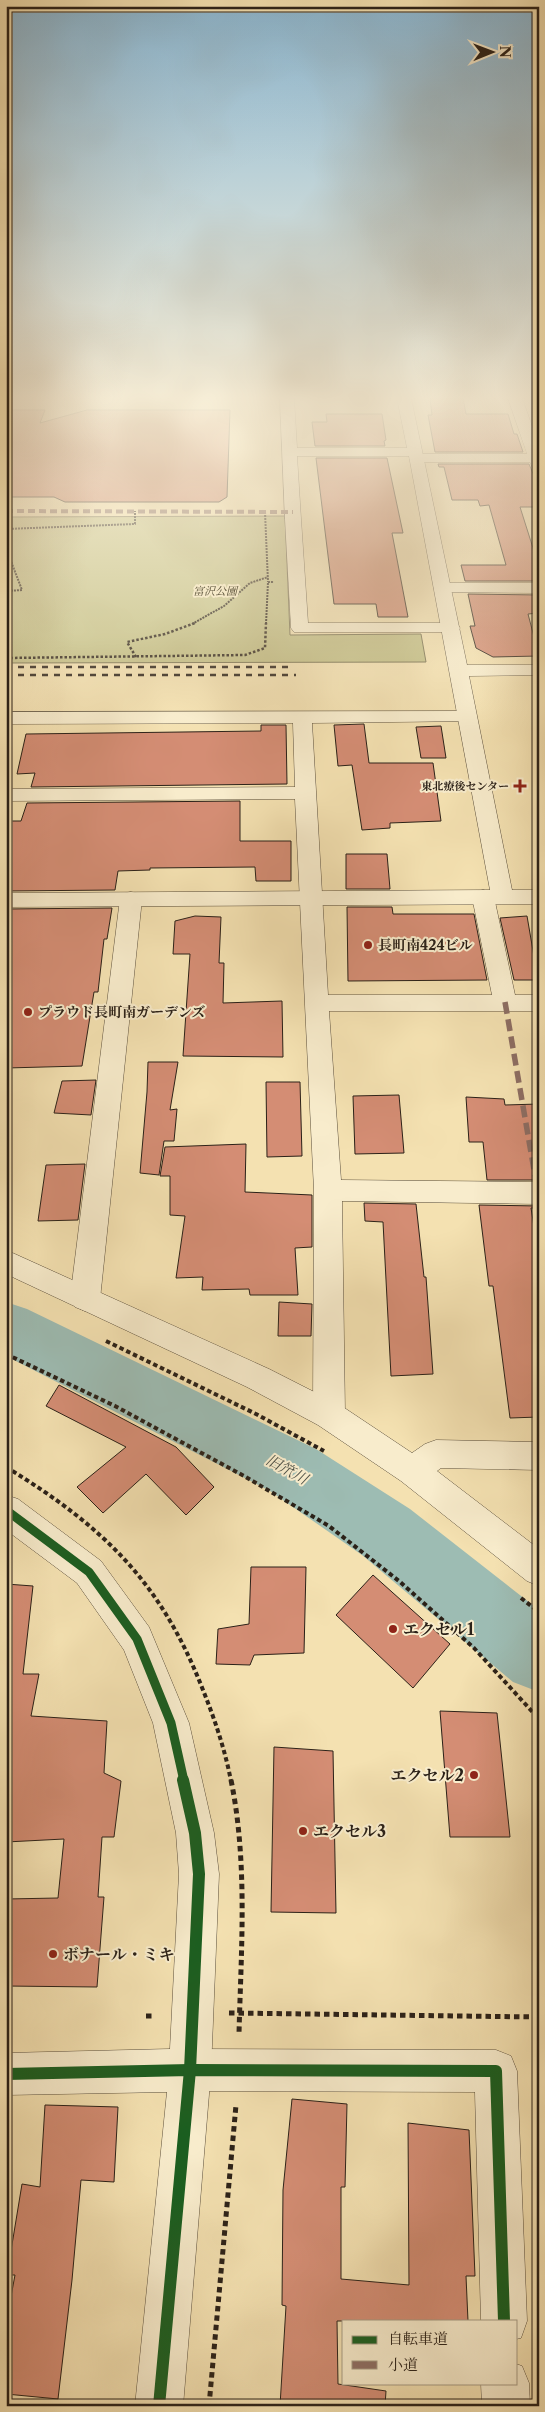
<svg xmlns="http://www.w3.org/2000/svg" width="545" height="2412" viewBox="0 0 545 2412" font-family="'Libre Caslon Text','Noto Serif JP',serif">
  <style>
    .green { fill: #c4c086; stroke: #78704f }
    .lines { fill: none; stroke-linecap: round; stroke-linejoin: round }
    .river { fill: #9dbcb3; fill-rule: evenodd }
    .building { fill: #d48d74; stroke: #2b2118 }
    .minor-casing { stroke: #5d513e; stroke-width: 1 }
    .tertiary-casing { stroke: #5d513e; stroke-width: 1 }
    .path-far3 { stroke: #2b2118; stroke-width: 2; stroke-dasharray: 2 1; stroke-linecap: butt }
    .path-far2 { stroke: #2b2118; stroke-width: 2.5; stroke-dasharray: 2.5 2; stroke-linecap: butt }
    .path-far1 { stroke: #2b2118; stroke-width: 4; stroke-dasharray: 4.5 3; stroke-linecap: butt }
    .path { stroke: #2b2118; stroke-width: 5; stroke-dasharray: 5.5 4; stroke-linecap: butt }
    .minor { fill: #f8eccc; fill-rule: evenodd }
    .tertiary { fill: #f8eccc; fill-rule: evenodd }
    .rail { stroke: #2b2118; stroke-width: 2.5; stroke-dasharray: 6 6; stroke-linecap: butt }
    .quiet-far1 { stroke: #8d6e63; stroke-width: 4; stroke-dasharray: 7 4; stroke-linecap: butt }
    .quiet { stroke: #8d6e63; stroke-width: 5.5; stroke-dasharray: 12 5.5; stroke-linecap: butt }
    .cycleway-far1-casing { stroke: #f8eccc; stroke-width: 12 }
    .cycleway-casing { stroke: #f8eccc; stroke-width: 15 }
    .cycleway-far1 { stroke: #1b5e20; stroke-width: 9 }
    .cycleway { stroke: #1b5e20; stroke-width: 12 }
    .poi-dot { fill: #8f2418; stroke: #f8eccc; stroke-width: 2 }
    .labels { text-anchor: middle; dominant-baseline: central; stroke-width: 4; stroke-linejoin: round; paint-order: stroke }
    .far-park-label { font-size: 11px; font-style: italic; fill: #595139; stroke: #f8eccc }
    .far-poi-label { font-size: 11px; font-weight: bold; fill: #2b2118; stroke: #f8eccc; text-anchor: end }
    .poi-label { font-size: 14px; font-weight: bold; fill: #2b2118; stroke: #f8eccc; text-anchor: start }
    .water-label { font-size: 15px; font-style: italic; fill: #4d5046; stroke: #f8eccc }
    .near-poi-label { font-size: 16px; font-weight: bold; fill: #2b2118; stroke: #f8eccc; text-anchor: start }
  </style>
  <rect width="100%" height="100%" fill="#f4e1b1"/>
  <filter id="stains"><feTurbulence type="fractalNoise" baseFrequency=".004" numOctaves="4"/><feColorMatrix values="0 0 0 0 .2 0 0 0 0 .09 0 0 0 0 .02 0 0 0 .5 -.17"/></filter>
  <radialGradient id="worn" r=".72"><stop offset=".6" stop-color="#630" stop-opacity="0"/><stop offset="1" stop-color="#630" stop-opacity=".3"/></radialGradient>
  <!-- green -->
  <path class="green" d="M285 516 290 635 421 634 426 662 6 663V517Z"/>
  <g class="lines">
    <!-- river -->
    <path class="river" d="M6 1302 27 1309 316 1449 410 1509 539 1610V1692L513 1682 362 1555 270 1491 6 1356Z"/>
  </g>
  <!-- building -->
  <g class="building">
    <path d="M430 398H463L466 414H508L514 434H517L523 452H435L428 415H432Z"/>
    <path d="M6 410H45L40 423 87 410H230L227 497 219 502H65L54 497H6Z"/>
    <path d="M326 414H382L386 440 384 441 385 446H315L312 422H327Z"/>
    <path d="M316 458H387L403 533H392L408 617H378L376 604H334Z"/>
    <path d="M438 464H529L539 488V507H520L539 567V581H465L461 565H506L489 505 480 506 478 500H452L444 467H439Z"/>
    <path d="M468 594 539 595V613L528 614 539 656 493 657 476 648 470 626H475Z"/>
    <path d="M364 724 369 763H433L441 821 390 823V828L362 830 352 765 338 766 334 725Z"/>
    <path d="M261 725H286L287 784 31 787 35 773 17 774 26 734 261 731Z"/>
    <path d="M441 726 446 758H421L416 727Z"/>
    <path d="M240 801V841H291V881H256L255 867 150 868V870L118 871 115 890 6 891V821H21L27 803Z"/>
    <path d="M346 854H387L390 889H346Z"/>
    <path d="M347 907H392L393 914H474L487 980 348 981Z"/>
    <path d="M112 908 107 939H104L98 992H94L82 1066 6 1068V909Z"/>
    <path d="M195 916 221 917 219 963H224L223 1003 282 1001 283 1057 183 1056 190 954H173L175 921Z"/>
    <path d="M527 916 538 980H514L500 918Z"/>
    <path d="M148 1062H178L170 1110 177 1109 174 1141H164L159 1175 140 1173 147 1092Z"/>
    <path d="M96 1080 91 1115 54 1113 62 1081Z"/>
    <path d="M266 1082H300L302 1156 267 1157Z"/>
    <path d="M399 1095 404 1153 355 1154 353 1096Z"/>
    <path d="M466 1097 504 1099 505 1105 539 1104V1180H487L483 1142H469Z"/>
    <path d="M246 1144 245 1192 312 1195V1247L295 1248 298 1295H250L249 1289 202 1290 203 1277 176 1278 185 1216 170 1215V1176H160L165 1147Z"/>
    <path d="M85 1164 78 1220 38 1221 46 1165Z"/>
    <path d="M364 1203 416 1204 424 1277H426L433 1374 391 1376 383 1222 365 1221Z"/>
    <path d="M479 1205 539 1206V1208H531L539 1258V1286H534L539 1319V1417L510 1418 493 1286H489Z"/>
    <path d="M279 1302 312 1304 311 1336H278Z"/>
    <path d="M59 1385 176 1447 214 1487 186 1515 146 1474 103 1513 77 1487 126 1447 46 1406Z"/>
    <path d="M251 1567H306L304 1653 254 1655 250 1665 216 1664 218 1629 249 1624Z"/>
    <path d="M373 1575 450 1644 413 1688 336 1615Z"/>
    <path d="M6 1584 33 1586 23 1674H39L31 1716 107 1721 104 1773 121 1781 114 1837H102L98 1897H104L97 1987 6 1986V1899L58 1898 64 1839 6 1842Z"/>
    <path d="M440 1711 497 1713 510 1837H450Z"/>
    <path d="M274 1747 333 1751 336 1913 271 1912Z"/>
    <path d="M292 2099 347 2104 345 2187H341V2279L409 2285 408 2123 469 2130 475 2276H466L468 2321H337L338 2384 386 2391 385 2406H280L286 2306 282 2305 283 2190Z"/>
    <path d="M45 2105 118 2107 114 2182 81 2180 72 2280 58 2399 6 2394V2323L15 2275H7L22 2184 40 2187Z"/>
  </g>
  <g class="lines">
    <defs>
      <g id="minor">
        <path d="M508 398H522L539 446V471L534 470 530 462H416L409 458 416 454H527Z"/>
        <path d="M293 514 301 519 308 623H451L457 624 460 628 457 632H294L291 628 285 519Z"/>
        <path d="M442 583H539V593L436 592 434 588 436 584Z"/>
        <path d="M467 711 474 713 476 717 474 721 312 723 328 995H492L472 897 475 892 483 890 491 892 494 897 515 995H539V1011H329L341 1180 539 1182V1204L342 1201 345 1415 340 1425 329 1429 318 1425 313 1415 314 1190 295 799 6 801V789L295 787 293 723 6 724V712Z"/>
        <path d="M131 892 139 894 142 899 100 1299 95 1307 85 1311 75 1307 70 1299 120 899 123 894Z"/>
        <path d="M190 2049 496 2050 511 2056 517 2071 527 2321 521 2338 516 2339V2321H481L475 2092 190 2091 175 2085 169 2070 175 2055Z"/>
        <path d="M516 2364 522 2366 529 2383 530 2406H482L481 2383H516Z"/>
      </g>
      <g id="tertiary">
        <path d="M280 398H294L297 448H407L397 398H411L467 665H539V675L469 676 512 890H539V904L6 907V893L490 890 409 456H297L301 519 298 522H288L285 519Z"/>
        <path d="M6 1250 269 1369 340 1405 412 1453 425 1444 436 1440 539 1442V1470L441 1468 437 1471 539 1549V1586L527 1581 401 1481 318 1425 247 1387 6 1274Z"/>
        <path d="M6 1495 18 1499 101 1561 149 1627 189 1723 214 1833 219 1874 211 2070 183 2406H135L167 2092 6 2095V2053L170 2049 179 1874 176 1833 153 1723 124 1650 77 1583 6 1530Z"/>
      </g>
    </defs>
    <!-- minor casing -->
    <use href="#minor" class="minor-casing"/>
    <!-- tertiary casing -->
    <use href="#tertiary" class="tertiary-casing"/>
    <!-- path-far3 -->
    <g class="path-far3">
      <path d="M265 512 268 582"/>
      <path d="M6 529 135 524V511"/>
      <path d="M6 548 22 590 6 591"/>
      <path d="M192 624 224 606 250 583 268 577"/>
      <path d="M266 624 268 582H274"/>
    </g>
    <!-- path-far2 -->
    <g class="path-far2">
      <path d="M136 657 127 642 165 634 195 623"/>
      <path d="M6 658 245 655 265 648 266 623"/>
    </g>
    <!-- path-far1 -->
    <g class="path-far1">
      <path d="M106 1341 256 1414 324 1451"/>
      <path d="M6 1354 115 1406 244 1476 329 1526 399 1581 474 1648 539 1719"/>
      <path d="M6 1467C104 1527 161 1582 203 1690 215 1720 225 1750 231 1781"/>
      <path d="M521 1598 539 1612"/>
    </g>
    <!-- path -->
    <g class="path">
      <path d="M231 1780C248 1863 241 1950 239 2034"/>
      <path d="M229 2013 539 2017"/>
      <path d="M146 2016H155"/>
      <path d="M209 2406 236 2105"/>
    </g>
    <!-- minor -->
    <use href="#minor" class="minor"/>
    <!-- tertiary -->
    <use href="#tertiary" class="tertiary"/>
    <!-- rail -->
    <g class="rail">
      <path d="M6 667H294"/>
      <path d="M6 675H296"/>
    </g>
    <!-- quiet-far1 -->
    <path class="quiet-far1" d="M6 511 293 512"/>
    <!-- quiet -->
    <path class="quiet" d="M505 1002 538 1193"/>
    <defs>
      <path id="cycleway-far1" d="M6 1510 89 1572 137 1639 171 1723 184 1781"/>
      <g id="cycleway">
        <path d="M6 2074 190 2070 496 2071 504 2321"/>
        <path d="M159 2406 190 2070 199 1874 195 1833 183 1780"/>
      </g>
    </defs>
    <!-- cycleway-far1 casing -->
    <use href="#cycleway-far1" class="cycleway-far1-casing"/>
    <!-- cycleway casing -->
    <use href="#cycleway" class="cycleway-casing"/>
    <!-- cycleway-far1 -->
    <use href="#cycleway-far1" class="cycleway-far1"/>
    <!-- cycleway -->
    <use href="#cycleway" class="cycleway"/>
  </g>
  <!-- sky -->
  <linearGradient id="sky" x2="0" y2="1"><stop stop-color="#8ab7d3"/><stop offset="0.54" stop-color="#faf2dc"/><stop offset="1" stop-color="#faf2dc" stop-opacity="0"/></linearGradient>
  <rect width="545" height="736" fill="url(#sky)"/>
  <!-- markers -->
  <g class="poi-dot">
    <path d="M517.5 778.5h5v5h5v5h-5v5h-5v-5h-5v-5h5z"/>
    <circle cx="368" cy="945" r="5"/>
    <circle cx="28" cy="1012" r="5"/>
    <circle cx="393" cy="1629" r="5"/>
    <circle cx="474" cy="1775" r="5"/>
    <circle cx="303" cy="1831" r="5"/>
    <circle cx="53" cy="1954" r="5"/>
  </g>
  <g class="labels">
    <!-- far-park labels -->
    <g class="far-park-label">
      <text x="215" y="591">富沢公園</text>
    </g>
    <!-- far-poi labels -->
    <g class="far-poi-label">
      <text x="509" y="786">東北療後センター</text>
    </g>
    <!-- poi labels -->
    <g class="poi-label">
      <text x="378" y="945">長町南424ビル</text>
      <text x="38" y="1012">プラウド長町南ガーデンズ</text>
    </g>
    <!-- water labels -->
    <g class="water-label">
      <text transform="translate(287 1469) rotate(29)">旧笊川</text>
    </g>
    <!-- near-poi labels -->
    <g class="near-poi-label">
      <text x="403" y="1629">エクセル1</text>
      <text x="464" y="1775" text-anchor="end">エクセル2</text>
      <text x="313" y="1831">エクセル3</text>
      <text x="63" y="1954">ボナール・ミキ</text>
    </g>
  </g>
  <!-- margin -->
  <rect width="545" height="2412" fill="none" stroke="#f4e1b1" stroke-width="25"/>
  <rect x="8" y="8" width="530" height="2397" fill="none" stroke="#2b2118" stroke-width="2.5"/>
  <rect x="12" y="12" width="520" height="2387" fill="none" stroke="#2b2118"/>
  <!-- legend -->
  <rect x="342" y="2320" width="175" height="65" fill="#f8eccc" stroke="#a69b84"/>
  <rect x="352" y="2336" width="25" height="8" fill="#1b5e20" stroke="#a69b84"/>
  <text x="388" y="2344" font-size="15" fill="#2b2118">自転車道</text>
  <rect x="352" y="2361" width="25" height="8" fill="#8d6e63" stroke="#a69b84"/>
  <text x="388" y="2370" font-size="15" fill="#2b2118">小道</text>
  <!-- north arrow -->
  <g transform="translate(492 52) rotate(89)" stroke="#f8eccc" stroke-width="4" paint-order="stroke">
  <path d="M0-4L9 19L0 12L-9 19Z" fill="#2b2118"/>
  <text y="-8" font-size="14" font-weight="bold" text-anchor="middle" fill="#2b2118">N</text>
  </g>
  <rect width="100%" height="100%" filter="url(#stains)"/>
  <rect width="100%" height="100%" fill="url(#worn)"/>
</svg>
